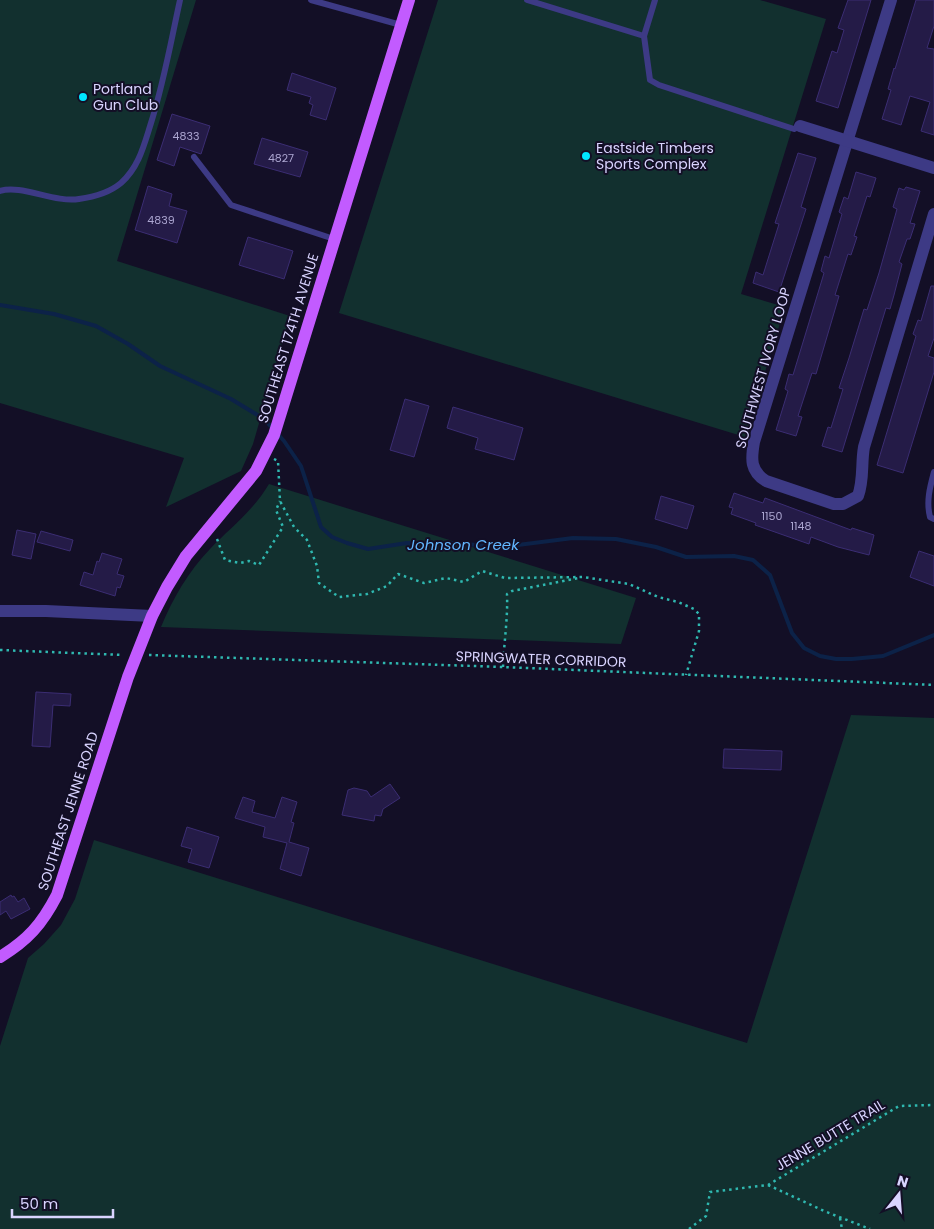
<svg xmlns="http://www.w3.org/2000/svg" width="934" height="1229" viewBox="0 0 934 1229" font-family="Poppins,sans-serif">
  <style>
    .green { fill: #12302f }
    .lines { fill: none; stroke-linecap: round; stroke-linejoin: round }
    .stream { stroke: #0c2248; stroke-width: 4 }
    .building { fill: #241b47; stroke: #3b2d73 }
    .path { stroke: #2fb8b0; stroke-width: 2.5; stroke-dasharray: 2.5 4; stroke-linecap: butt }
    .service { stroke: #3d3a85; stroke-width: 6 }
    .minor { stroke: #3d3a85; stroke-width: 12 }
    .primary { stroke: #c25bff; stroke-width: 12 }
    .poi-dot { fill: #00e5ff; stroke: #130f26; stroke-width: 2 }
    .labels { text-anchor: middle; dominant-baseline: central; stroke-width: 4; stroke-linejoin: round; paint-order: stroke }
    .number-label { font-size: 11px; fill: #aca6d1 }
    .poi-label { font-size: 14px; fill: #d9d4ff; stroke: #130f26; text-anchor: start }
    .street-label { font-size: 14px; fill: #d9d4ff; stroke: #130f26 }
    .water-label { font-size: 15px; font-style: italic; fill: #62b6ff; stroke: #130f26 }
  </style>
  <rect width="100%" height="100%" fill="#130f26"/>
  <!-- green -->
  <g class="green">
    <path d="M0 0H196L117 261 290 316 253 444 241 471 166 507 184 458 0 403Z"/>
    <path d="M438 0H760L826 19 741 294 785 307 745 437 339 313Z"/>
    <path d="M269 484 636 598 621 644 161 627C173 598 188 572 210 549 231 527 253 511 269 484Z"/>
    <path d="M851 715 934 718V1229H0V1046L28 958 44 944 61 925 75 899 94 840 747 1043Z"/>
  </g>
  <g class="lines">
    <!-- stream -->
    <path class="stream" d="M0 305 54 314 96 326 128 344 160 366 231 399 264 419 284 441 301 466 321 527 332 537 347 543 368 549 407 543H451L503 547 573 538 616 539 656 547 686 557 734 556 753 560 770 575 792 633 804 648 820 656 836 659H852L883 656 934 635"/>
  </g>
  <!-- building -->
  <g class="building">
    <path d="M848 0H871L838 108 816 101 832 51 837 53 844 30 838 28Z"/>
    <path d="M916 0H934V26L927 48 934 49V135L921 131 930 102 910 96 901 125 882 119 891 90 888 89 894 68 895 69Z"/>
    <path d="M292 73 336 88 326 120 310 115 313 105 309 103 311 97 287 90Z"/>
    <path d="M172 114 210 126 201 154 180 147 174 166 157 160Z"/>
    <path d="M262 138 308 152 300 177 254 164Z"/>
    <path d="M798 153 816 158 801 207 806 209 779 292 753 283 756 272 763 275 779 224 775 223Z"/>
    <path d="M856 172 876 178 870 197 867 196 854 236 857 237 851 255 848 254 835 295 839 296 816 374 812 373 798 416 802 417 796 436 776 430 788 391 785 389 789 374 793 375 821 283 824 273 821 271 825 256 829 258 842 214 839 212 844 197 848 199Z"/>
    <path d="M148 186 172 194 169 206 187 211 177 243 135 230Z"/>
    <path d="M906 187 920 191 910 223 915 224 910 239H907L899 262 902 264 894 295 890 309 886 308 842 452 822 446 828 427 831 428 843 389 839 388 849 358 864 309 867 310 879 273 897 209 893 207 899 188 904 190Z"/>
    <path d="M248 237 293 251 284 279 239 265Z"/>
    <path d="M931 286H934V338L928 356 934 358V372L903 473 877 465 916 336 913 334 918 320 921 321Z"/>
    <path d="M405 399 429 406 414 457 390 450Z"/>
    <path d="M453 407 523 428 514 460 475 449 478 438 447 428Z"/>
    <path d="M734 493 763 503 765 498 851 530 852 528 874 535 869 555 838 547 811 537 809 544 755 525 756 523 731 514 733 508 729 507Z"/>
    <path d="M661 496 694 506 687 529 655 519Z"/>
    <path d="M17 530 36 534 31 559 12 555Z"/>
    <path d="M41 531 73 540 70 551 37 542Z"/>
    <path d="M919 551 934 556V586L910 577Z"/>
    <path d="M102 553 122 559 117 574 124 576 120 588 117 587 115 596 80 585 84 572 93 575 97 561 99 562Z"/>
    <path d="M36 692 71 694 70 706 53 705 50 747 32 746Z"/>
    <path d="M724 749 782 751 781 770 723 768Z"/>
    <path d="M390 784 400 798 383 809 381 816 375 815 374 821 342 815 348 790 354 788 363 790 367 791 371 797Z"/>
    <path d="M243 797 255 801 252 812 275 818 282 797 297 802 291 822 294 823 289 842 309 848 301 876 280 869 287 843 263 837 265 827 235 818Z"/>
    <path d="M187 827 219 837 209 868 188 862 192 849 181 846Z"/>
    <path d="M11 895 12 897 14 896 18 902 24 898 30 909 11 919 6 911 0 915V902Z"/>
  </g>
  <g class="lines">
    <!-- path -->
    <g class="path">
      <path d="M274 459 278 461 280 501 294 527 307 540 317 566 319 583 339 597 367 594 387 586 398 574 424 583 446 578 464 582 482 571 505 578 583 577 629 584 658 597 678 602 694 609 699 614V631L686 675"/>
      <path d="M217 539 225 560 240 563 249 561 259 565 283 527 276 510 280 501"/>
      <path d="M0 650 123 655"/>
      <path d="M149 655 503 667 934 685"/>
      <path d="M503 667C504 642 508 618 507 594L512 591 579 578"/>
      <path d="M768 1185 824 1211 870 1229"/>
      <path d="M840 1218 842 1229"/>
      <path d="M689 1229 706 1216 710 1192 768 1185 899 1106 934 1105"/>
    </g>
    <!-- service -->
    <g class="service">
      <path d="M311 0 401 25"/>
      <path d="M527 0 644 36"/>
      <path d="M655 0 644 36 650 80 659 85 794 129 800 126"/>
      <path d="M194 157 231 205 334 239"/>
      <path d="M0 191C21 184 54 203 79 199 94 197 109 193 121 183 139 167 144 145 151 123 164 82 171 41 180 0"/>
      <path d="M934 472C930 487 926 501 930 517L934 519"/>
    </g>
    <!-- minor -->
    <g class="minor">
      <path d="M891 0 754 442C751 459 750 471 766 481L834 504H843L858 496C864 480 861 463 864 447L934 214"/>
      <path d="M800 126 934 168"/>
      <path d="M0 611H46L152 616"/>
    </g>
    <!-- primary -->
    <path class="primary" d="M0 957C28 940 42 924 57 895L128 677 152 616 167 587 186 556 256 471 274 435 409 0"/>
  </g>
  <!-- markers -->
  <g class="poi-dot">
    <circle cx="83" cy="97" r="5"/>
    <circle cx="586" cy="156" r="5"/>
  </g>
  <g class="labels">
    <!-- number labels -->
    <g class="number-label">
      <text x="186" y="136">4833</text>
      <text x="281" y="158">4827</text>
      <text x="161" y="220">4839</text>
      <text x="772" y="516">1150</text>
      <text x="801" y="526">1148</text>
    </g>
    <!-- poi labels -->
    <g class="poi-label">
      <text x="93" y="89">Portland<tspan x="93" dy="16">Gun Club</tspan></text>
      <text x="596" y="148">Eastside Timbers<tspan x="596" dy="16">Sports Complex</tspan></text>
    </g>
    <!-- street labels -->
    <g class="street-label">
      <text transform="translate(288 338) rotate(-73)">SOUTHEAST 174TH AVENUE</text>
      <text transform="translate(763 368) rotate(-74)">SOUTHWEST IVORY LOOP</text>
      <text transform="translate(541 659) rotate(2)">SPRINGWATER CORRIDOR</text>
      <text transform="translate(68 811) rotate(-72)">SOUTHEAST JENNE ROAD</text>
      <text transform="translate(830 1135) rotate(-31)">JENNE BUTTE TRAIL</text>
    </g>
    <!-- water labels -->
    <g class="water-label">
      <text x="463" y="544">Johnson Creek</text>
    </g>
  </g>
  <!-- north arrow -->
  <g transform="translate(899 1194) rotate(17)" stroke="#130f26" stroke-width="4" paint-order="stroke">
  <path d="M0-4L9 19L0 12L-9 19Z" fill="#d9d4ff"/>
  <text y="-8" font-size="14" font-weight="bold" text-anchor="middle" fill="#d9d4ff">N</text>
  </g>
  <!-- scale -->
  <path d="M12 1209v8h101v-8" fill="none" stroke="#d9d4ff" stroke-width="2.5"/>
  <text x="20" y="1209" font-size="15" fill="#d9d4ff" stroke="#130f26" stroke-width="4" paint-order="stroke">50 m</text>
</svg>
